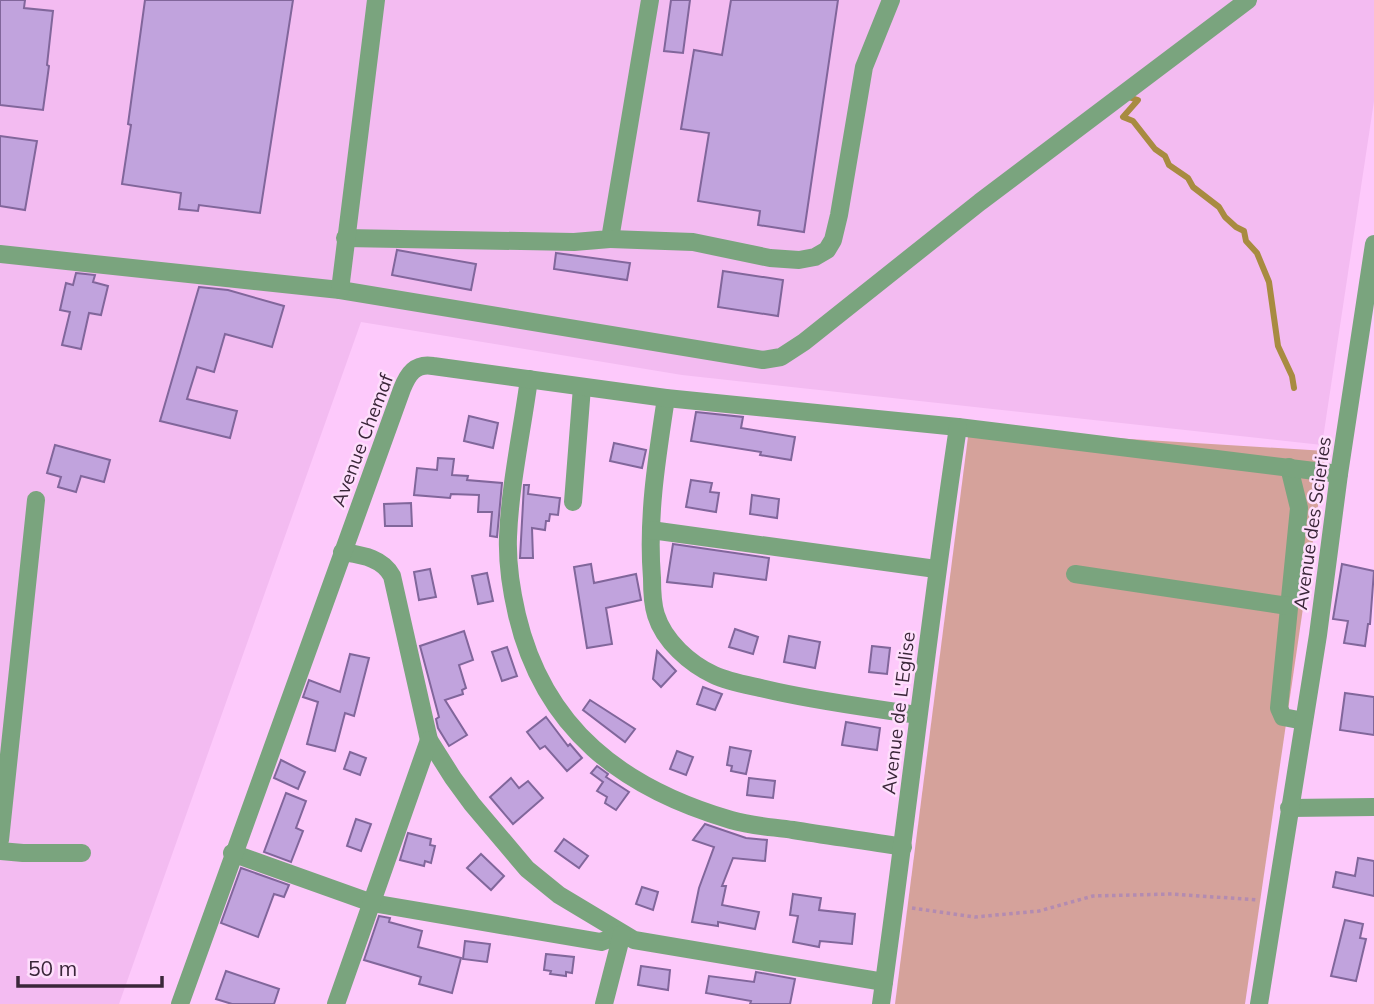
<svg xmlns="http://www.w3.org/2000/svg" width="1374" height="1004" viewBox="0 0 1374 1004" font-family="Mulish,sans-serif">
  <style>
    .built { fill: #f3bbf1 }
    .green { fill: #d5a29b }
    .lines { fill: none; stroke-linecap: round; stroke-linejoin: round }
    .stream { stroke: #a88b41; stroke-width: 6 }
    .building { fill: #c1a3dd; stroke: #81669b; stroke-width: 2 }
    .path { stroke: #b38bb1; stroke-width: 3.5; stroke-dasharray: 3.5 3.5; stroke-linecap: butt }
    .minor { stroke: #7aa47e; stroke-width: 18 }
    .labels { text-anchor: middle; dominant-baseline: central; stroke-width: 5; stroke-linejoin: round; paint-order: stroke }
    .street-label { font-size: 19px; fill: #3a2639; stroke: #fedefc }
  </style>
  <rect width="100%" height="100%" fill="#fdc9fb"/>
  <!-- built -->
  <path class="built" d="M0 0H1374V101L1322 445 682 375 361 322 119 1004H0Z"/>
  <!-- green -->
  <path class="green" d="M969 429 1326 451 1245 1004H895Z"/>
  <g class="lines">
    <!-- stream -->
    <path class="stream" d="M1128 97 1138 100 1123 117 1133 121 1155 149 1165 156 1169 165 1188 178 1193 187 1219 207 1225 217 1236 227 1244 231 1246 241 1257 253 1269 282 1278 346 1292 376 1294 388"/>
  </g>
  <!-- building -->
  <g class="building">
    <path d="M0 0H25L24 8 53 11 47 65 49 66 43 110 0 105Z"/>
    <path d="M145 0H293L260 213 199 205 198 211 179 209 181 193 122 184 131 125 128 124Z"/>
    <path d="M671 0H690L683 53 664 51Z"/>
    <path d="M731 0H838L804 232 758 225 760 211 698 201 709 133 681 129 694 50 722 55Z"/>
    <path d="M0 136 37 141 25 210 0 206Z"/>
    <path d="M397 250 476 264 471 290 392 275Z"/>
    <path d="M556 253 630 263 627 280 554 269Z"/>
    <path d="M723 271 783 280 778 316 718 307Z"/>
    <path d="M76 273 95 275 93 282 108 286 101 315 89 313 81 349 62 345 70 312 60 310 66 283 73 285Z"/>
    <path d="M199 287 228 290 284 306 272 347 225 334 214 372 197 367 187 399 237 411 230 438 160 421Z"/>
    <path d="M696 412 743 417 741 428 795 437 791 460 760 455 761 452 691 441Z"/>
    <path d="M469 416 498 423 493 448 464 441Z"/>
    <path d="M614 443 646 450 642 468 610 461Z"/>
    <path d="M55 445 110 460 104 482 81 476 76 492 58 487 61 477 47 473Z"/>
    <path d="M438 458 454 459 452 475 468 476 467 480 502 483 497 537 490 536 492 512H478L479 495 451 494 450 498 414 495 417 468 437 470Z"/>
    <path d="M691 480 712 483 710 492 719 493 716 512 686 507Z"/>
    <path d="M524 485H529L528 494 560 498 558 515 550 514 549 521H546L545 530 532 528 533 558H520Z"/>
    <path d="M752 495 779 499 777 518 750 514Z"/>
    <path d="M411 503 412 526H385L384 504Z"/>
    <path d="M673 544 769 558 766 580 714 573 712 587 667 582Z"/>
    <path d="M591 564 594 583 636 574 641 600 606 608 612 644 587 648 574 567Z"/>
    <path d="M1342 564 1374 571 1370 624H1368L1365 646 1344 643 1348 621 1333 619Z"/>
    <path d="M430 569 436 597 419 600 414 572Z"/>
    <path d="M487 573 493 601 478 604 472 576Z"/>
    <path d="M735 629 758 637 753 654 729 647Z"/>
    <path d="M464 631 473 660 459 665 466 688 462 690 463 694 445 700 467 735 449 746 438 728 436 719 439 717 420 646Z"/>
    <path d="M789 636 820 642 815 668 784 662Z"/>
    <path d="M872 646 890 648 887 674 869 672Z"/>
    <path d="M507 647 517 676 502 681 492 652Z"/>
    <path d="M657 651 676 671 661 687 653 679Z"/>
    <path d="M350 654 369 658 354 716 345 713 335 751 307 744 318 702 303 697 309 680 340 692Z"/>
    <path d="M703 687 722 694 715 710 697 704Z"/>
    <path d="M1345 693 1374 697V735L1340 730Z"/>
    <path d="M590 700 635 729 625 742 583 710Z"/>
    <path d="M546 717 568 746 570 744 582 758 567 771 545 746 540 749 527 732Z"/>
    <path d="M846 722 880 728 877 750 842 745Z"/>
    <path d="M730 747 751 751 746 774 731 771 732 766 727 765Z"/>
    <path d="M677 751 693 757 686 775 670 769Z"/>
    <path d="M350 752 366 758 360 775 344 769Z"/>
    <path d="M281 760 305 772 298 789 274 778Z"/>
    <path d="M597 766 608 774 606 777 629 792 616 810 605 803 607 797 597 791 603 782 591 773Z"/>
    <path d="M511 778 519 788 528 781 543 798 513 824 490 797Z"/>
    <path d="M749 778 775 781 773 798 747 795Z"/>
    <path d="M286 793 306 801 296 828 303 831 291 862 264 852Z"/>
    <path d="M356 819 371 824 361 851 347 846Z"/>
    <path d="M705 824 746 838 767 840 765 861 733 858 722 886H726L722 905 759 912 755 929 718 922V926L692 922 699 888 714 847 693 840Z"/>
    <path d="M408 833 431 839 430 845 435 846 431 863 425 861 424 866 400 860Z"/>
    <path d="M564 839 588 856 579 868 555 851Z"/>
    <path d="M481 854 504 876 491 890 467 868Z"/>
    <path d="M1358 858 1374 861V896L1333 887 1336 872 1355 876Z"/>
    <path d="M241 868 289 885 284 897 274 894 258 937 221 923Z"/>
    <path d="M642 887 658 892 653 910 636 904Z"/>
    <path d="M793 894 821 898 819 910 855 914 852 944 820 941 819 947 793 942 798 916 790 915Z"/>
    <path d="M379 916 390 918 389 922 422 931 418 947 461 958 452 993 419 984 421 977 364 960Z"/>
    <path d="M1345 920 1363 924 1360 938 1366 939 1356 981 1331 976Z"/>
    <path d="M465 941 490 944 487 962 463 959Z"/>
    <path d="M546 954 574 957 572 973 566 972V976L550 974 551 971 544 970Z"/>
    <path d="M641 966 670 970 668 990 638 985Z"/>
    <path d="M226 971 279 989 274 1004H232L216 999Z"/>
    <path d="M756 972 795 979 790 1004H750L751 1001 706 993 709 976 754 982Z"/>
  </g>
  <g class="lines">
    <!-- path -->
    <path class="path" d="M912 908 975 917 1039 911 1093 896 1172 894 1258 900"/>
    <!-- minor -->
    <g class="minor">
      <path d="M345 238 574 242 610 239 650 0"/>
      <path d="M610 239 693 242 770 258 799 260 815 257 827 250 833 240 839 215 864 67 891 0"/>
      <path d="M0 254 340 290 763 360 781 357 804 342 980 202 1248 0"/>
      <path d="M340 290 376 0"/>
      <path d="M529 379C522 431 510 485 508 537 507 564 511 589 517 615 544 729 622 788 731 820 751 826 773 827 793 830 830 836 867 841 903 847"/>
      <path d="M666 398C657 457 647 518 652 578 652 590 652 603 656 615 664 641 690 664 714 675 729 682 748 685 765 689 815 701 866 707 917 715"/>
      <path d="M1289 467 1299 508 1279 708 1283 717 1304 721"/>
      <path d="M573 502 582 387"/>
      <path d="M651 530 936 569"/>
      <path d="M342 552C360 555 382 557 392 576L429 740 453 778 472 804 527 869 559 895 634 940 884 982"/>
      <path d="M1075 574 1288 606"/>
      <path d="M1289 808 1374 807"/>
      <path d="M0 840 36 500"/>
      <path d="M0 851 23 853H82"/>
      <path d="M232 853 372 903 601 942 622 934"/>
      <path d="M180 1004 402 389C408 374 415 363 433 366L666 398 958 427 1339 474"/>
      <path d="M336 1004 429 740"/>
      <path d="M604 1004 622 934"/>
      <path d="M881 1004C908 812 929 619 958 427"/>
      <path d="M1259 1004 1318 635 1339 474 1374 244"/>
    </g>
  </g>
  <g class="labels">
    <!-- street labels -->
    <g class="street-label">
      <text transform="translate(362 440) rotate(-69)">Avenue Chemaf</text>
      <text transform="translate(1312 523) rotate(-82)">Avenue des Scieries</text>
      <text transform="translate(898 713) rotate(-83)">Avenue de L'Eglise</text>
    </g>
  </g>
  <!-- scale -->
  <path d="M18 976v10h144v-10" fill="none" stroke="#3a2639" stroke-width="3.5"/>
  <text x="28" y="976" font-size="21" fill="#3a2639" stroke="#fedefc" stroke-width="5" paint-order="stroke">50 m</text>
</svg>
